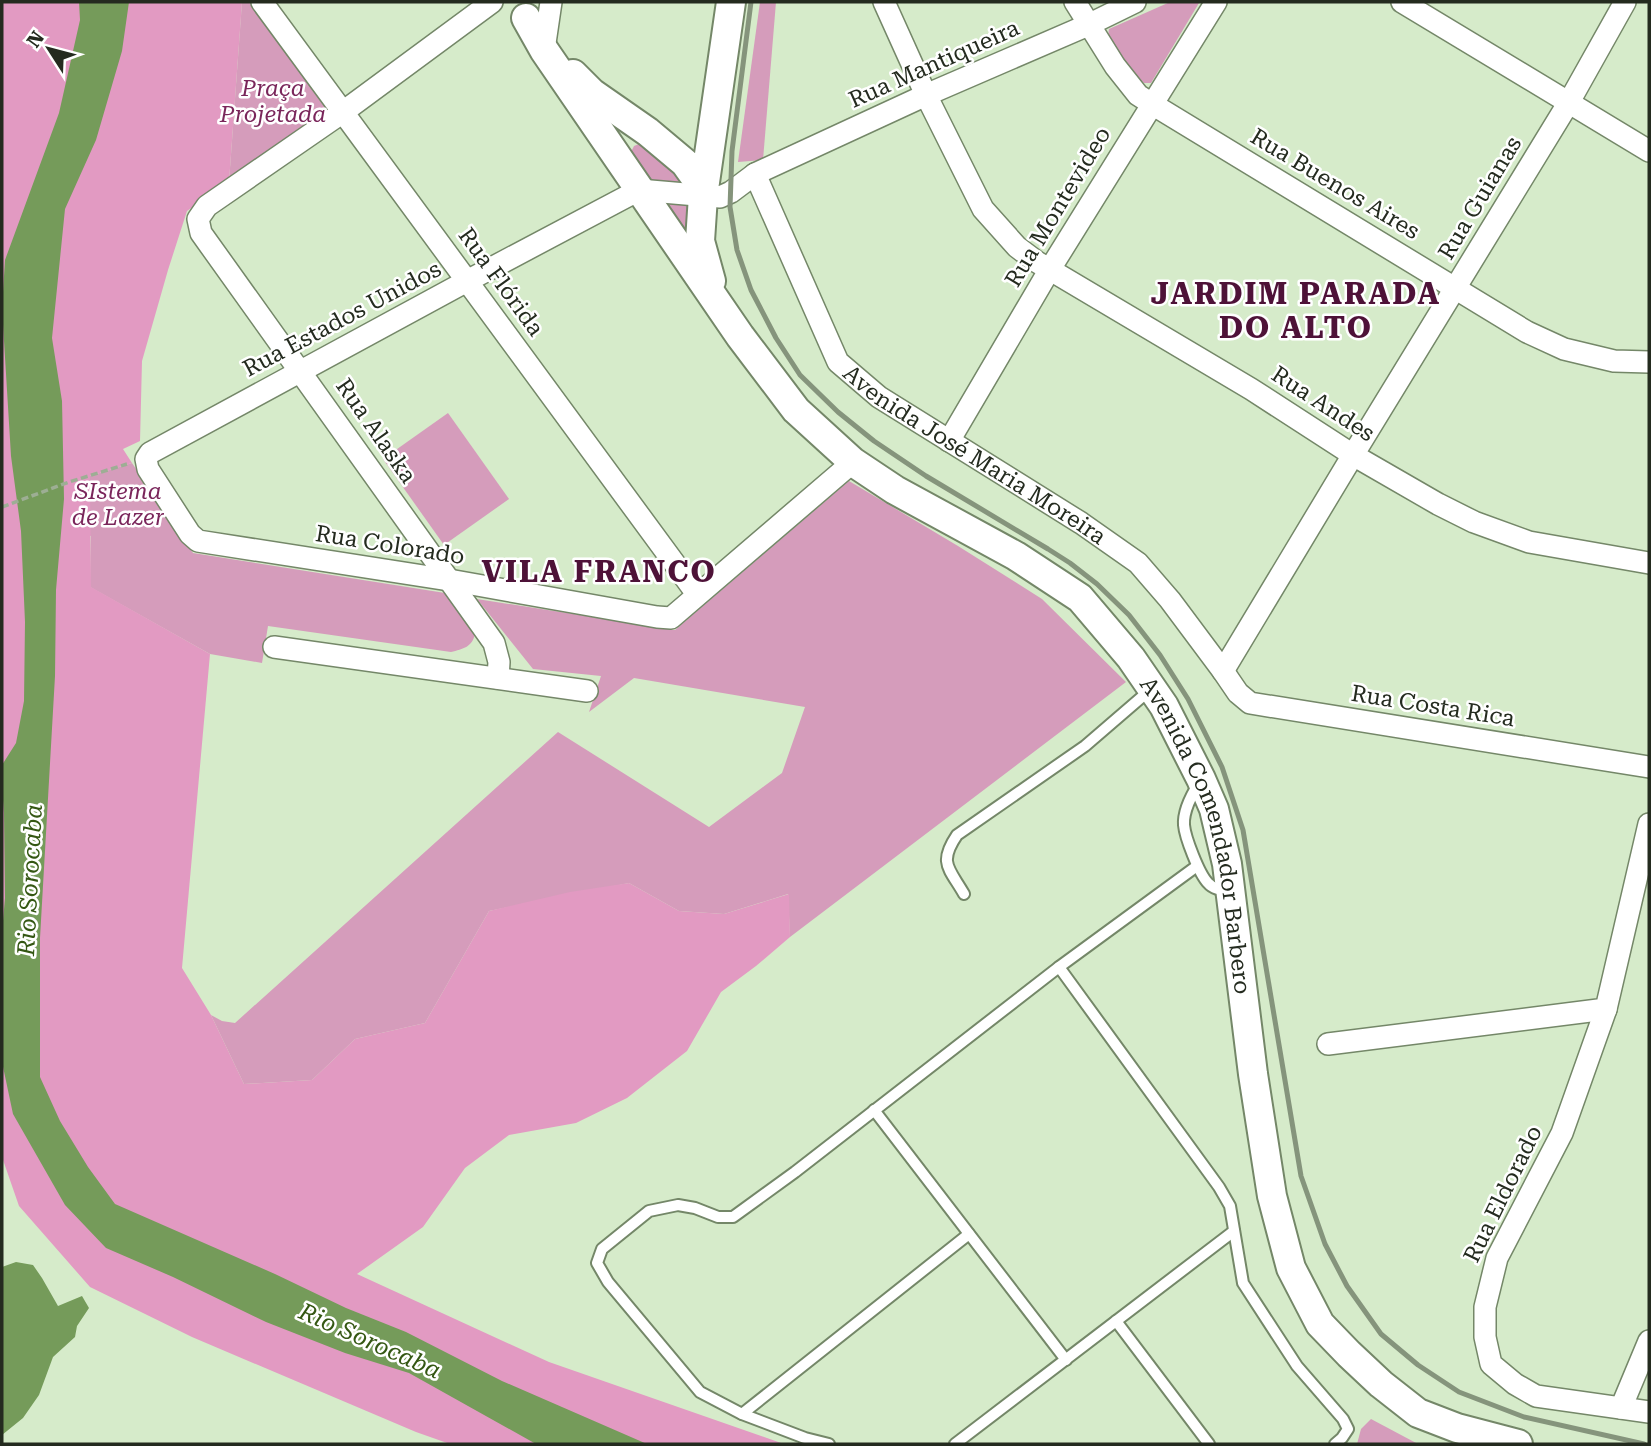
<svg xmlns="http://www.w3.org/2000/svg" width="1651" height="1446" viewBox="0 0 1651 1446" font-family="'Roboto Serif',serif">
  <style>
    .green { fill: #d59cbb }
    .forest { fill: #e29ac2 }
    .water { fill: #759b5a }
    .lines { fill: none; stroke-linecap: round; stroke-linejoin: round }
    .lane-casing { stroke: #748768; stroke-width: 14 }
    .street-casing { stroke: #748768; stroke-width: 24 }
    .secondary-casing { stroke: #748768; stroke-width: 32 }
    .path { stroke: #9dae94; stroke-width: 3.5; stroke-dasharray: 7 3.5; stroke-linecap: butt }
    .lane { stroke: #fff; stroke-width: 10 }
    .street { stroke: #fff; stroke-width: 21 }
    .secondary { stroke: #fff; stroke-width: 28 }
    .rail { stroke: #85947c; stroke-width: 5 }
    .labels { text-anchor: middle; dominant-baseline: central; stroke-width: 5; stroke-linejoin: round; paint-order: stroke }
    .street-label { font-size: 23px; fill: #242b1f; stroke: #fff }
    .park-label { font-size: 23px; font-style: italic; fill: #7a265b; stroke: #fff }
    .water-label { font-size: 24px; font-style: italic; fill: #345713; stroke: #fff }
    .district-label { font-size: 30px; font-weight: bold; letter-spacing: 2px; fill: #4e1238; stroke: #fff }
  </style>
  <rect width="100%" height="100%" fill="#d6ebca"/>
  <!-- green -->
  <g class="green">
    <path d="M242 2H249L326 109 229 182Z"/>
    <path d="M760 2H776L763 160 738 162Z"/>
    <path d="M1170 2H1199V3L1151 83H1144L1121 61 1108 36 1109 29Z"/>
    <path d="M644 142 687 178 701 274 630 154 634 146Z"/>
    <path d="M448 413 509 499 444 545 383 459Z"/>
    <path d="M132 463 193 553 445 593 455 604 475 633C473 647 463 649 451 652L268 626 262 663 210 654 90 587 91 536 61 531 64 484Z"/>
    <path d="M849 481 958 546 1042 599 1126 682 790 937 788 894 724 914 679 911 629 883 489 911 425 1023 355 1039 312 1080 244 1084 211 1015 222 1021 235 1023 558 732 709 827 782 773 805 707 634 678 589 712 601 676 533 669 477 599 675 630Z"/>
    <path d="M1371 1419 1418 1444H1357L1361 1429Z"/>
  </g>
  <!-- forest -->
  <path class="forest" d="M2 2H242L229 182 187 211 168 270 142 361 140 441 123 449 132 463 90 476 91 587 210 654 182 968 211 1015 244 1084 312 1080 355 1039 425 1023 489 911 570 892 629 883 679 911 724 914 789 894 790 937 756 966 721 992 687 1051 627 1098 576 1123 509 1135 465 1168 423 1227 357 1274 549 1362 784 1444H450L416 1432 192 1337 90 1287 19 1206 2 1157Z"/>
  <!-- water -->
  <g class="water">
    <path d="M79 2H129L122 51 96 140 65 209 52 338 62 401 64 499 56 590 55 676 40 938V1077L60 1121 88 1167 115 1204 275 1274 346 1308 406 1332 502 1381 647 1444H536L409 1373 345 1353 266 1322 173 1277 106 1248 65 1205 13 1114 2 1062V932L5 898 4 813 2 787V765L16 743 24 701 25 622 21 531 11 456 2 308 5 260 59 113 80 20Z"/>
    <path d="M16 1262 33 1265 42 1278 58 1306 82 1296 89 1308 77 1326 75 1337 53 1357 39 1395 23 1418 2 1435V1267Z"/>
  </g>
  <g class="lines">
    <defs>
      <g id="lane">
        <path d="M1199 783C1192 794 1183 812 1184 825 1185 837 1199 874 1208 883 1213 889 1221 890 1228 891"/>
        <path d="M964 894C949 868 938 863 957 835L1085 746 1150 690"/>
        <path d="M1059 967 1219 1187 1230 1206 1243 1283 1297 1366 1343 1419 1348 1429 1342 1438 1335 1444"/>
        <path d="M874 1110 1066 1360"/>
        <path d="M1116 1321 1209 1444"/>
        <path d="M742 1414 969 1234"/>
        <path d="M829 1444 805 1438 742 1414 700 1392 608 1282 597 1263 602 1249 649 1211 678 1205 695 1208 718 1217H733L795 1172 1059 967 1197 866"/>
        <path d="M955 1444 1234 1231"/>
      </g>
      <g id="street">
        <path d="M262 2 697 594"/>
        <path d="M492 2 343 112 207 206 198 219 201 233 494 643 499 662 498 678"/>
        <path d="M884 2 926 95 983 209 1017 247 1037 262 1251 389 1353 455 1438 504 1474 522 1529 542 1649 563"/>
        <path d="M1075 2 1115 66 1138 95 1152 104 1527 332 1564 349 1614 361 1649 362"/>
        <path d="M1402 2 1649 151"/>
        <path d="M544 50 551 2"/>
        <path d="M755 174 926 95 1088 25 1135 2"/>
        <path d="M949 441 1050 269 1216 2"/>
        <path id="s1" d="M853 462 671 618 657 617 449 580 198 541 190 534 148 469 146 459 150 453 467 281 639 190 720 197 731 192 755 174 838 362 879 397 1081 523 1138 563 1170 600 1223 671 1238 693 1250 703 1649 767"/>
        <path d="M274 647 587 691"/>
        <path d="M1223 671 1353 455 1569 102 1625 2"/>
        <path d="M1606 1009 1562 1133 1497 1258 1485 1307V1337L1491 1364 1515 1384 1536 1396 1649 1412"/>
        <path d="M1328 1044 1606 1009 1649 824"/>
        <path d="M1621 1408 1649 1341"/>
      </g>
      <g id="secondary">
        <path id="s2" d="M526 18 544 50 740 336 796 410 853 462 895 490 1016 556 1080 598 1131 658 1164 706 1201 779 1214 809 1227 864 1253 1074 1272 1196 1291 1268 1320 1324 1349 1354 1381 1384 1418 1413 1457 1428 1518 1444"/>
        <path d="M573 74 592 93 648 132 685 163 695 177 703 196"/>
        <path d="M711 281 700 241 703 196 731 2"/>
      </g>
    </defs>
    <!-- lane casing -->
    <use href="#lane" class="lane-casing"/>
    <!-- street casing -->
    <use href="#street" class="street-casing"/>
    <!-- secondary casing -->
    <use href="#secondary" class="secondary-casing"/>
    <!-- path -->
    <path class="path" d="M2 507 69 482 127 464"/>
    <!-- lane -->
    <use href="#lane" class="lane"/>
    <!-- street -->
    <use href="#street" class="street"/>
    <!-- secondary -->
    <use href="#secondary" class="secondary"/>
    <!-- rail -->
    <path class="rail" d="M751 2 732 151 730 207 737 250 751 290 776 338 800 375 838 412 874 441 926 476 1048 549 1070 563 1097 584 1129 615 1160 655 1188 699 1222 767 1243 830 1301 1176 1325 1244 1347 1286 1381 1334 1418 1365 1459 1392 1524 1417 1644 1444"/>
  </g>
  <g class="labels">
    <!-- street labels -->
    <g class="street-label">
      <text transform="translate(934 64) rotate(-24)">Rua Mantiqueira</text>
      <text transform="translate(1335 184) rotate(31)">Rua Buenos Aires</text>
      <text transform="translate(1480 198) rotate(-59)">Rua Guianas</text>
      <text transform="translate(1058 207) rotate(-59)">Rua Montevideo</text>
      <text transform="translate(501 282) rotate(54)">Rua Flórida</text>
      <text transform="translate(342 319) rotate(-28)">Rua Estados Unidos</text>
      <text transform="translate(1323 404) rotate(33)">Rua Andes</text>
      <text transform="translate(376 431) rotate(55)">Rua Alaska</text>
      <text stroke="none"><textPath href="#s1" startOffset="1874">Avenida José Maria Moreira</textPath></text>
      <text transform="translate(390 545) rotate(9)">Rua Colorado</text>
      <text transform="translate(1433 706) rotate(9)">Rua Costa Rica</text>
      <text stroke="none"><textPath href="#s2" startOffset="1090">Avenida Comendador Barbero</textPath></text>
      <text transform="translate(1503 1194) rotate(-64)">Rua Eldorado</text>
    </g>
    <!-- park labels -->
    <g class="park-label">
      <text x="273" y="88">Praça<tspan x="273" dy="26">Projetada</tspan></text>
      <text x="118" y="491">SIstema<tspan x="118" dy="26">de Lazer</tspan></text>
    </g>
    <!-- water labels -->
    <g class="water-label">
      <text transform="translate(30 880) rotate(-87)">Rio Sorocaba</text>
      <text transform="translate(370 1341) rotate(24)">Rio Sorocaba</text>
    </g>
    <!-- district labels -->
    <g class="district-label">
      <text x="1296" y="293">JARDIM PARADA<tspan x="1296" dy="34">DO ALTO</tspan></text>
      <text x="599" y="571">VILA FRANCO</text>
    </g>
  </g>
  <!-- border -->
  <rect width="1651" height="1446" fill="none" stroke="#242b1f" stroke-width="7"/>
  <!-- north arrow -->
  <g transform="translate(49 49) rotate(306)" stroke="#ffffff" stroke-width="5" paint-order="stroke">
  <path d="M0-5L12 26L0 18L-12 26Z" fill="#242b1f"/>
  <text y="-10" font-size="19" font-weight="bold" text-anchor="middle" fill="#242b1f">N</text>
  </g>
</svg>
